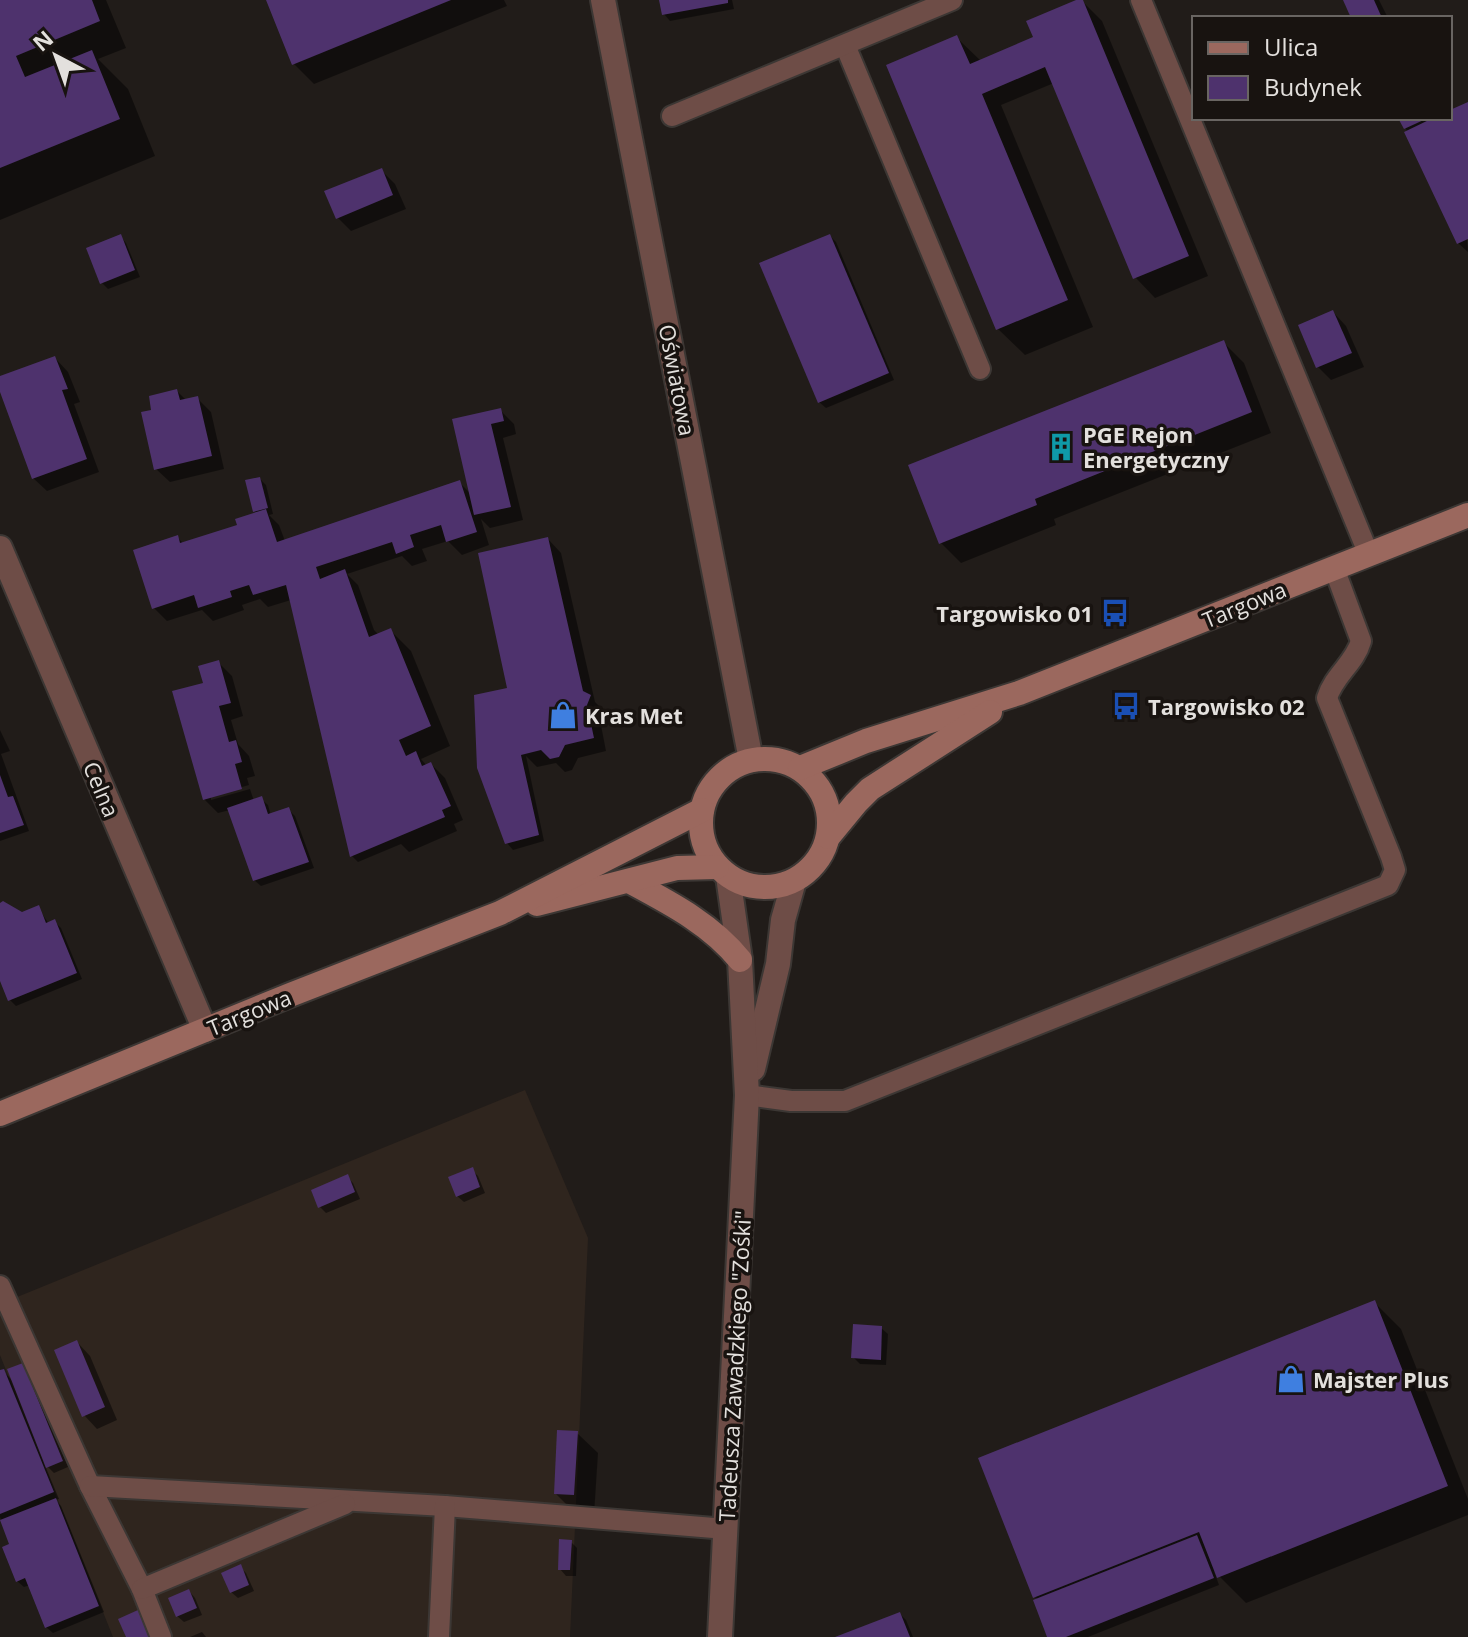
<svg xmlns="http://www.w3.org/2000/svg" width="1468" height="1637" viewBox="0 0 1468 1637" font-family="'Open Sans',sans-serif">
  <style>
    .built { fill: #2f251e }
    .shadow { fill: #0007 }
    .building { fill: #4e326d }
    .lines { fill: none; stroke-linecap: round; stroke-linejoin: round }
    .lane-casing { stroke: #3c3734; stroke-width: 24 }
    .street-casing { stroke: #3c3734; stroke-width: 28 }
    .secondary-casing { stroke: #3c3734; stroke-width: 28 }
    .lane { stroke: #6e4d47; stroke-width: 20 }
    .street { stroke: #6e4d47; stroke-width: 24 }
    .secondary { stroke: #9b685e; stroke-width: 24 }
    .labels { text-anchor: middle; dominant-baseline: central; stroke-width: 7; stroke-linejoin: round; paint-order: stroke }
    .street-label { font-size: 22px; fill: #e3e0dd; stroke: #181310 }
    .poi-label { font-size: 22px; font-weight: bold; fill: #e3e0dd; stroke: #181310; text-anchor: start }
  </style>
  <rect width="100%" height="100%" fill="#211c19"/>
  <!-- built -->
  <path class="built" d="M525 1090 588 1238 570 1637H113L0 1355V1304Z"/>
  <!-- shadow -->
  <g class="shadow">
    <path d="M0 0H106L126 48 98 59 128 89 155 156 0 220Z"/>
    <path d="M268 0H504L507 6 314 84 293 63Z"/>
    <path d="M661 0H732L734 9 670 21 664 14Z"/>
    <path d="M1081 0 1102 21 1208 276 1155 298 1135 277 1054 83 1001 105 1093 327 1025 355 998 329 957 38 981 61 1036 39Z"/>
    <path d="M1345 0H1379L1388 18H1353Z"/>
    <path d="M1468 104 1467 237 1468 252 1458 243 1401 118H1450V112Z"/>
    <path d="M381 170 395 184 406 209 351 231 338 218Z"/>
    <path d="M120 236 126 243 140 277 108 289 102 283Z"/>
    <path d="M830 236 836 242 894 380 826 408 819 402Z"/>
    <path d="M1333 312 1346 326 1364 367 1331 380 1318 367Z"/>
    <path d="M1224 343 1244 363 1271 433 1054 519 1056 525 961 563 941 543Z"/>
    <path d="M55 358 68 372 80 402 74 404 99 472 47 491 33 478 0 386V378Z"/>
    <path d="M177 391 187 401 198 399 211 412 224 469 170 482 156 469 154 411Z"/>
    <path d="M500 410 514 424 516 434 503 438 523 520 490 528 481 519 489 545 462 555 448 541 422 549 427 561 412 566 402 556 347 574 358 585 374 630 379 635 390 630 411 651 450 746 421 759 427 766 431 764 445 778 463 820 454 824 457 831 409 852 401 844 358 862 352 856 291 600 268 607 260 599 242 605 244 610 213 621 202 610 167 621 154 608 177 537 184 544 239 526 258 514 254 511 260 479 266 485 273 514 269 515 279 525 285 541 459 482 471 494 454 421Z"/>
    <path d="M548 539 561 553 595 702 603 710 600 720 606 751 578 758 572 770 565 772 556 763 537 767 526 756 544 841 513 850 507 843 509 690Z"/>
    <path d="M218 662 232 676 243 716 231 720 238 744 249 756 255 776 247 778 249 785 211 796V800L250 789 254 801 261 799 268 805 271 816 289 810 295 816 314 868 261 886 254 880 230 810 218 813 204 799 205 684Z"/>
    <path d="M0 730 10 751 1 754 29 831 0 841Z"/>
    <path d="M0 905 21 915 38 908 49 924 55 922 61 928 82 979 16 1006 10 1000 0 975Z"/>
    <path d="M472 1170 478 1176 485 1193 464 1202 457 1196Z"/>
    <path d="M347 1177 353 1183 360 1199 326 1213 320 1207Z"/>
    <path d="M1374 1302 1401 1329 1468 1499V1515L1246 1603 1214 1571 1219 1585 1088 1637H1049L1039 1600 1035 1597Z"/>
    <path d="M881 1328 888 1334 886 1365 860 1364 853 1357Z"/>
    <path d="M77 1342 90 1356 117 1420 97 1429 84 1415Z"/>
    <path d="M23 1365 29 1371 68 1467 54 1473 44 1463 59 1499 55 1500 61 1506 104 1612 53 1633 46 1627 30 1585 24 1587 17 1581 11 1545 0 1517V1373L3 1371 14 1382Z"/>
    <path d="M577 1433 598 1453 594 1515 576 1514 556 1494Z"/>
    <path d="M571 1542 577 1548 576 1576H566L560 1569Z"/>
    <path d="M240 1567 246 1573 254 1591 238 1598 231 1592Z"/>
    <path d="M189 1591 195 1598 202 1615 184 1622 177 1616Z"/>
    <path d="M900 1614 906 1620 913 1637H840Z"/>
    <path d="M202 1632 206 1637H190Z"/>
  </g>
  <!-- building -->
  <g class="building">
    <path d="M0 0H92L100 21 16 56 25 77 92 50 120 119 0 168Z"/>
    <path d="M266 0H451L292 65Z"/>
    <path d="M659 0H728V3L662 15Z"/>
    <path d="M1076 0H1083L1189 256 1133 279 1045 67 982 94 1068 300 996 330 886 65 957 35 970 64 1033 37 1026 21Z"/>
    <path d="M1343 0H1374L1382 18H1351Z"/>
    <path d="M1468 102V239L1457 244 1404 132 1433 118H1450V110Z"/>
    <path d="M1398 118H1428L1404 129Z"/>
    <path d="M382 168 393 195 336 219 324 191Z"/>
    <path d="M121 234 135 270 100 284 86 248Z"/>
    <path d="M830 234 889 373 818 403 759 263Z"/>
    <path d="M1333 310 1352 353 1316 368 1298 325Z"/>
    <path d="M1224 340 1252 412 1035 499 1037 505 939 544 908 465Z"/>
    <path d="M55 356 68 389 62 390 87 459 32 479 0 392V376Z"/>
    <path d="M177 389 180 400 198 396 212 456 154 470 141 412 151 410 149 396Z"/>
    <path d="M501 408 504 421 491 424 511 507 474 515 452 419Z"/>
    <path d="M260 477 268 508 253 512 245 480Z"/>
    <path d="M460 480 477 532 446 542 441 525 410 535 414 547 396 554 392 542 316 567 320 579 345 569 369 637 391 628 431 726 399 740 406 756 416 751 422 766 431 762 451 806 442 810 445 817 350 857 286 585 253 595 249 585 230 591 232 597 198 608 194 595 152 609 133 550 178 535 180 543 237 525 235 519 266 509 277 542Z"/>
    <path d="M548 537 583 691 591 695 587 705 594 738 565 745 559 757 550 759 541 750 521 755 539 835 505 844 477 768 474 695 507 688 478 553Z"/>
    <path d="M219 660 231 703 219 706 229 742 236 740 242 762 235 764 242 789 203 800 172 691 203 683 198 666Z"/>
    <path d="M0 775 8 797 13 796 24 825 0 833Z"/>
    <path d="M262 796 268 814 289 807 309 862 253 881 227 808Z"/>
    <path d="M3 901 22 912 39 905 46 923 55 919 77 973 8 1001 0 981V903Z"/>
    <path d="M473 1167 480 1187 456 1197 448 1177Z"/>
    <path d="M348 1174 355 1192 318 1208 311 1190Z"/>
    <path d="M1375 1300 1448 1486 1217 1578 1199 1532 1033 1598 978 1458Z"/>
    <path d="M853 1324 882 1326 881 1360 851 1358Z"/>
    <path d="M77 1340 105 1407 82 1417 54 1350Z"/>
    <path d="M23 1363 63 1461 46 1468 7 1369Z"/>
    <path d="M4 1369 54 1492 0 1514V1370Z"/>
    <path d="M557 1430 578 1431 574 1495 554 1494Z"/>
    <path d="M56 1498 99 1606 45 1628 25 1578 16 1582 2 1547 9 1544 0 1520Z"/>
    <path d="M1197 1535 1214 1578 1066 1637H1047L1033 1600Z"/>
    <path d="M559 1539 572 1540 570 1570H558Z"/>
    <path d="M241 1564 249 1585 230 1593 221 1573Z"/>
    <path d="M189 1589 197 1608 176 1617 168 1598Z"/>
    <path d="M138 1610 149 1637H126L118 1619Z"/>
    <path d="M900 1612 910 1637H835Z"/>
  </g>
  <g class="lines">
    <defs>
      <g id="lane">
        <path d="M1141 0 1369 555"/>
        <path d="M845 45 980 369"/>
        <path d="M672 116 952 0"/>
        <path d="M747 1095 791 1101H845L1388 885 1395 870 1391 857 1327 698C1334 675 1355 663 1361 641L1334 568"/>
        <path d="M0 1286 90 1486 142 1589 161 1637"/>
        <path d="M90 1486 445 1506 726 1529"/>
        <path d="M142 1589 345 1504"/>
        <path d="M439 1637 445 1506"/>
      </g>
      <g id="street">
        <path d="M603 0 751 760"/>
        <path d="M0 548 205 1030"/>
        <path d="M753 1069 778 964 783 920 794 881"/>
        <path d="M720 1637 747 1095 740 960 728 876"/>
      </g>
      <g id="secondary">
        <circle cx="765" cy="823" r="64"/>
        <path d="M800 768 866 741 1019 693 1468 515"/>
        <path d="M828 837 856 803 870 789 990 712"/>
        <path d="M629 881C670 903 711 924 740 960"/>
        <path d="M537 904 677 868 717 867"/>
        <path d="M0 1114 290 995 500 913 702 810"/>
      </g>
    </defs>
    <!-- lane casing -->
    <use href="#lane" class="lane-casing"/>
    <!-- street casing -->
    <use href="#street" class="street-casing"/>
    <!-- secondary casing -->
    <use href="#secondary" class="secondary-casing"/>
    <!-- lane -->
    <use href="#lane" class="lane"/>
    <!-- street -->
    <use href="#street" class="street"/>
    <!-- secondary -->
    <use href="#secondary" class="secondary"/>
  </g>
  <!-- icons -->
  <defs>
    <symbol id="building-bare" viewBox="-9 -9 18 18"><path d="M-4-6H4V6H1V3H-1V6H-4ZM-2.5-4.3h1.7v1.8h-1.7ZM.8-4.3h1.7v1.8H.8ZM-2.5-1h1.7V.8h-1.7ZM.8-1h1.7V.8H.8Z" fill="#0f9aa8" stroke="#181310" stroke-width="2.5" paint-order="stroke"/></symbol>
    <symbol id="bus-bare" viewBox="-9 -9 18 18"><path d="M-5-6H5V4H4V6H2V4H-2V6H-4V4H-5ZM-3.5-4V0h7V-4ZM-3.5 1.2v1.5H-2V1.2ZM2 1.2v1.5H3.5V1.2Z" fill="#1a4fb4" stroke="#181310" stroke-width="2.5" paint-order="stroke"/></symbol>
    <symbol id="shop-bare" viewBox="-9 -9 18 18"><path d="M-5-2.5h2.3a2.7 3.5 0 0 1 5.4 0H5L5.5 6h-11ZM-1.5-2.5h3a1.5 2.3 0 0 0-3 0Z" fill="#3f7fe0" stroke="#181310" stroke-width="2.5" paint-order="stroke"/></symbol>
  </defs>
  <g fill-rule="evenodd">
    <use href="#building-bare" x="1041" y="427" width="40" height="40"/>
    <use href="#bus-bare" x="1095" y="593" width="40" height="40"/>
    <use href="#bus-bare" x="1106" y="686" width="40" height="40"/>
    <use href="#shop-bare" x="543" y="695" width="40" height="40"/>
    <use href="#shop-bare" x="1271" y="1359" width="40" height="40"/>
  </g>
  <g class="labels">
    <!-- street labels -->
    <g class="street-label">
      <text transform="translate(678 380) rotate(79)">Oświatowa</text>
      <text transform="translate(1244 604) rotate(-22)">Targowa</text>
      <text transform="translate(102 789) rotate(67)">Celna</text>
      <text transform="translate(249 1012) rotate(-22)">Targowa</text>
      <text transform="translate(734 1366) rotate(-87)">Tadeusza Zawadzkiego "Zośki"</text>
    </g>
    <!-- poi labels -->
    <g class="poi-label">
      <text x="1083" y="434">PGE Rejon<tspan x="1083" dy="25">Energetyczny</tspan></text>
      <text x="1093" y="613" text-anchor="end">Targowisko 01</text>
      <text x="1148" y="706">Targowisko 02</text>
      <text x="585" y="715">Kras Met</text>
      <text x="1313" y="1379">Majster Plus</text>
    </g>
  </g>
  <!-- legend -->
  <rect x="1192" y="16" width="260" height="104" fill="#181310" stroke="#696562" stroke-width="2"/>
  <rect x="1208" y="42" width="40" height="12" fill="#9b685e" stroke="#696562" stroke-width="2"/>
  <text x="1264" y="56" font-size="24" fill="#e3e0dd">Ulica</text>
  <rect x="1208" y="76" width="40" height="24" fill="#4e326d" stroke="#696562" stroke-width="2"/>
  <text x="1264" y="96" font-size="24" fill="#e3e0dd">Budynek</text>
  <!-- north arrow -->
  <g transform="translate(56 56) rotate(319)" stroke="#181310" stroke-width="6" paint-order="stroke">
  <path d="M0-6L14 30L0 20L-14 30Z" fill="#e3e0dd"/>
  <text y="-12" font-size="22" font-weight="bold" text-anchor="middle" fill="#e3e0dd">N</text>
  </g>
</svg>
